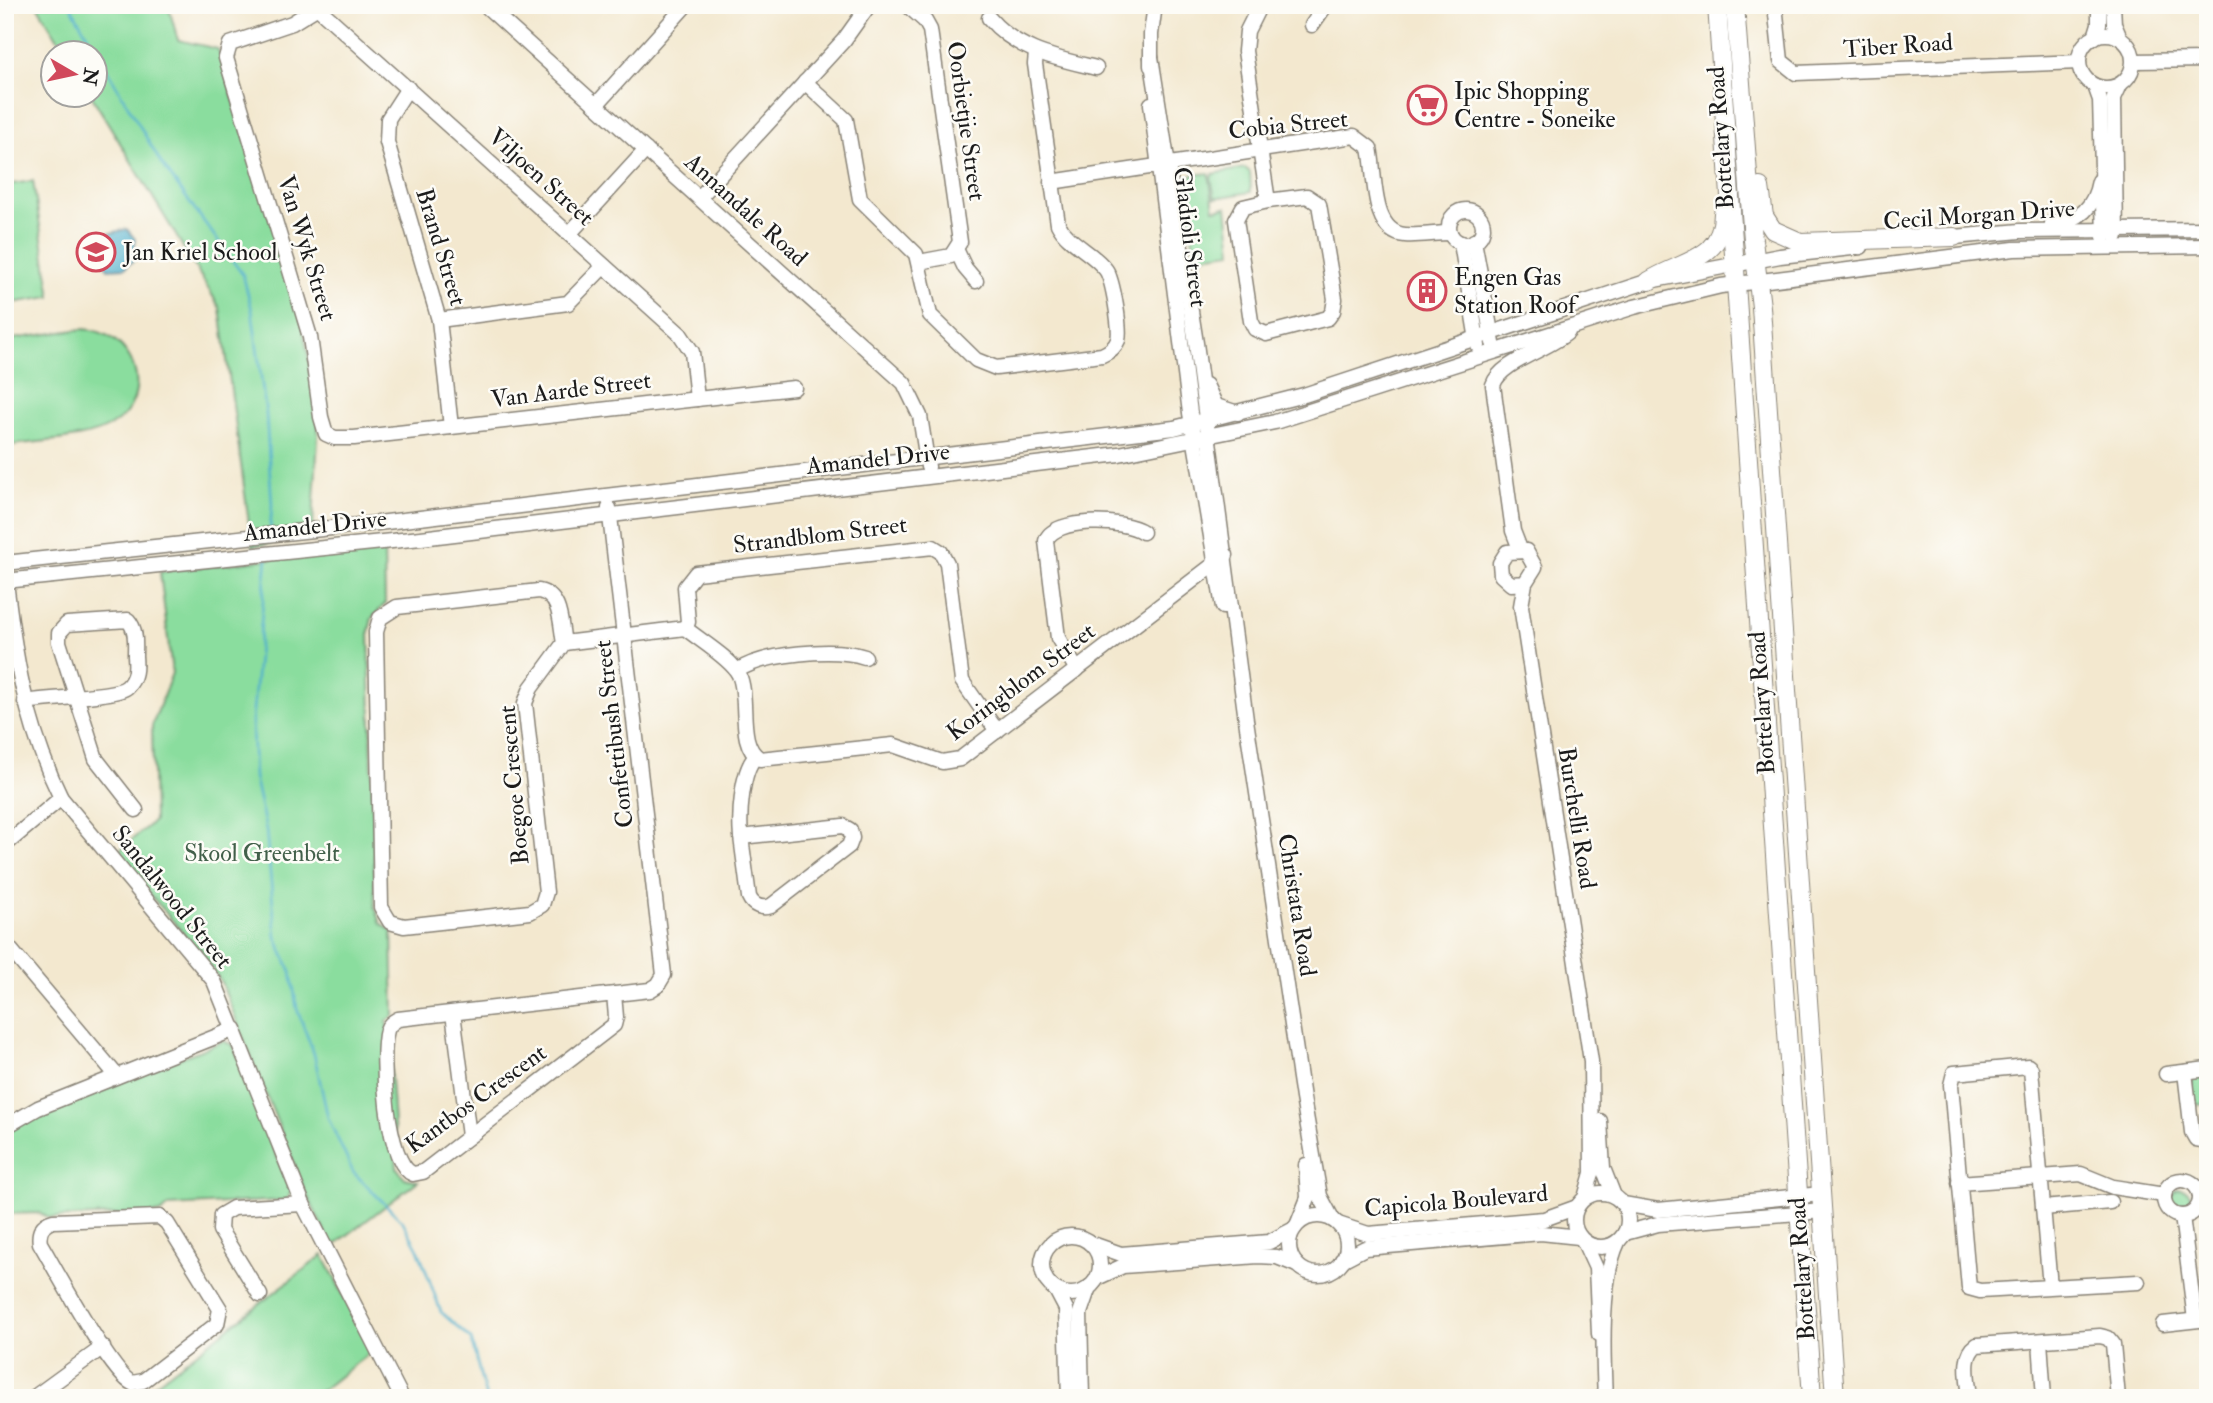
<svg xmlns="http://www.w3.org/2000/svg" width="2213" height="1403" viewBox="0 0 2213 1403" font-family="'IM FELL Double Pica',serif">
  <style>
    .green { fill: #8add9e; stroke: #537c5d; stroke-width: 2 }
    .water { fill: #4dafcc; stroke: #346674; stroke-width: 2 }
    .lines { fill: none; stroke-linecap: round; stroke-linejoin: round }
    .stream { stroke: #4dafcc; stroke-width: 2.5 }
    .minor-casing { stroke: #888276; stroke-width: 17 }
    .major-casing { stroke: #888276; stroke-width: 20 }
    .minor { stroke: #fff; stroke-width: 14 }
    .major { stroke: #fff; stroke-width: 18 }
    .labels { text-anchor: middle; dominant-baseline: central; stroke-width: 5; stroke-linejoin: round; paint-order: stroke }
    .street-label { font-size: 24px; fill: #1c1c1c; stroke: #fdfcf7 }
    .poi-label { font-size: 24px; fill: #1c1c1c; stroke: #fdfcf7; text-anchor: start }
    .park-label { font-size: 24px; fill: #42604a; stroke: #fdfcf7 }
  </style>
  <rect width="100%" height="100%" fill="#fdfcf7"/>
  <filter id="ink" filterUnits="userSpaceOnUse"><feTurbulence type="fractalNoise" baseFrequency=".0143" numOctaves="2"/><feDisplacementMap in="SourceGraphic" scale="14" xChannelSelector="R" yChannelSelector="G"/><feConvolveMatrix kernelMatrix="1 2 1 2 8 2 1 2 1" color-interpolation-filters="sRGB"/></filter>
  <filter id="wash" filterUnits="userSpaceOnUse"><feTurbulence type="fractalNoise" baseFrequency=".00686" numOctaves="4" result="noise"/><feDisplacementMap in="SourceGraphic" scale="28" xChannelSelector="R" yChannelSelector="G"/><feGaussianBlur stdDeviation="1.57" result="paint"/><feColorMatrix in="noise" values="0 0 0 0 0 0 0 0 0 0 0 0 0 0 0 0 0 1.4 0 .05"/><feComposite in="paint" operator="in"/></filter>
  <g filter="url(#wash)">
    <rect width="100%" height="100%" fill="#f3e8cf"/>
    <!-- green -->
    <g class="green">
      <path d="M37 5H119L122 9 134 5H168L178 40 218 49 300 315C307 348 320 408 318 439 316 472 313 504 313 537L252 546 220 308 91 95 94 94V52H66Z"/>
      <path d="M1245 168 1250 172 1251 192 1215 198 1211 178 1213 174Z"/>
      <path d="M1209 173 1214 209 1227 207 1232 252 1195 257 1186 185 1192 175Z"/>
      <path d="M33 181 51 297 5 304V185Z"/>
      <path d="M83 329C134 331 158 397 112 425 88 441 34 441 5 446V340Z"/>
      <path d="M384 545 385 604 372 618 369 631 375 907 381 923 392 931 394 1016 387 1021 397 1168 405 1178 418 1181 332 1247 305 1191 221 982 205 958 115 854 154 821 152 726 172 673 160 572Z"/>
      <path d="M223 1041 233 1045 291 1192 287 1200 169 1206 161 1213 49 1218 40 1213 5 1214V1133L29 1118Z"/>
      <path d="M2208 1072V1104L2193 1105 2192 1077Z"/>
      <circle cx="2181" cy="1199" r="10"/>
      <path d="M323 1255 372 1351 312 1398H137Z"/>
    </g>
    <!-- water -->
    <path class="water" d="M127 229 135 239V259L125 268 108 269 101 258 99 240 106 234Z"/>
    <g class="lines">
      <!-- stream -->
      <g class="stream">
        <path d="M70 5 161 163 243 275 252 310 266 414 272 505 270 531"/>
        <path d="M267 558 252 721 254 777 266 830 276 937 291 972 297 1009 314 1054 328 1118 353 1172 403 1222 418 1249 441 1312 471 1339 486 1398"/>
      </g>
    </g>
  </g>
  <g filter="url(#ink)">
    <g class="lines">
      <defs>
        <g id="minor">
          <path d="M321 5 292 23 230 44 226 58 310 337 321 417 326 434 335 438H354L794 388"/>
          <path d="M485 5 904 383 920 416 928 467"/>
          <path d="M907 5 925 21 930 30 960 242 951 256 919 262"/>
          <path d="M1260 5 1247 31 1245 51 1268 201 1307 196 1319 204 1335 299 1333 311 1328 318 1266 334 1255 329 1251 321 1236 220 1243 207 1268 201"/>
          <path d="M1775 5 1781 61 1796 73 2079 62"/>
          <path d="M2113 5 2114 24 2120 38"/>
          <path d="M318 8 680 334 692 352 697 399"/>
          <path d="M989 18C1017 51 1055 58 1096 68"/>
          <path d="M1312 25 1326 5"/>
          <circle cx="2106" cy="61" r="27"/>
          <path d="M2095 37 2099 24V5"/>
          <path d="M1151 57 1196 343 1246 720 1303 1098 1320 1196 1333 1220"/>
          <path d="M2134 61 2208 60"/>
          <path d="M1151 66V34L1155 5"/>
          <path d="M805 82 846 120 860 199 916 254 930 315 976 360 996 368 1102 355C1109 352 1115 348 1118 340 1121 329 1113 280 1106 270 1093 252 1068 244 1058 224L1035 64 1036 53"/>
          <path d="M2095 86 2100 100 2104 237"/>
          <path d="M408 88 388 119 387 142 439 320 451 427"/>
          <path d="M1151 104 1190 413 1223 607"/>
          <path d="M596 105 686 5"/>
          <path d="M1051 182 1354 136 1370 148C1376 173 1370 232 1405 235 1420 236 1435 233 1450 233"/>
          <path d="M699 198 844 40 869 5"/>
          <circle cx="1466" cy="227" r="17"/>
          <path d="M2052 223C2080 221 2094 208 2099 181"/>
          <path d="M570 233 646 150"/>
          <path d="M2116 236 2114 98 2120 85"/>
          <path d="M1944 238 2020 231 2208 229"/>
          <path d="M1474 241 1493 343"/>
          <path d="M1461 243 1478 346"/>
          <path d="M957 251 965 268 976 281"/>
          <path d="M439 320 568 303 604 266"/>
          <path d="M1206 385 1216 406 1238 413"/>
          <path d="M609 508 664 975 658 985 650 990 398 1019C393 1022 389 1024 387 1030 380 1055 386 1164 413 1174L423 1172 614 1025 616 1017 614 994"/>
          <path d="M1520 549 1513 531 1493 385C1501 361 1548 350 1568 332"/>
          <path d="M5 563 378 523 1174 428 1304 395 1649 281 1780 256 1861 247"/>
          <path d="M5 573C14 653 25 725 61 798L214 981 303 1204 402 1398"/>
          <path d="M5 581 421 538 1119 454 1275 422 1634 307 1721 286 2014 249 2208 246"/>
          <path d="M1525 583 1511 584 1501 575 1500 563 1507 552 1526 551 1535 567 1525 583 1521 606 1591 1061 1592 1173 1585 1198"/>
          <path d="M685 628 688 622 685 587 696 573 933 547 941 552 947 563 962 681 997 731"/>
          <path d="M564 643C560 623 562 596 539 591L397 607 380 618 376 632 381 907 390 922 404 926 530 912 542 905 546 892 525 703 531 688 564 643 685 628C698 639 733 660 739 675 750 699 736 744 760 759L893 745 942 762 960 759 1226 555"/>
          <path d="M1077 670 1058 638 1046 541C1053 517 1125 519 1143 532"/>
          <path d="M737 671C763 653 835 647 865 657"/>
          <path d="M25 702C44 698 116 697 127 687 136 678 136 668 135 656 135 644 137 630 128 620L67 624 59 633V642L96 759 136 810"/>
          <path d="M741 837 749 897C753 906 762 909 771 906L849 846 852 838 850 830 843 826 741 837C739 817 741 771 756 756"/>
          <path d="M5 845 61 798"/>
          <path d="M5 943 117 1076"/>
          <path d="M453 1013 469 1136"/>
          <path d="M2185 1072 2192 1132 2196 1139 2208 1141"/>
          <path d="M2166 1074 2208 1069"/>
          <path d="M1600 1121 1603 1168 1614 1196"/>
          <path d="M5 1127 38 1108 235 1029"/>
          <circle cx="2182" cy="1198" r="18"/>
          <path d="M1959 1183 2081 1174 2113 1187 2164 1195"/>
          <circle cx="1601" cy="1220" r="27"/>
          <path d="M1623 1204 1658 1210 1821 1194"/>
          <path d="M2043 1208 2110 1202"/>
          <path d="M2182 1216 2195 1320"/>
          <circle cx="1318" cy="1245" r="29"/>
          <path d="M160 1217 167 1223 220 1309 217 1324 143 1381 132 1383C111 1374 55 1268 40 1243 38 1232 42 1224 53 1221Z"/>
          <path d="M1298 1223 1308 1198 1306 1165"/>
          <path d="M1338 1224 1368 1234 1544 1219 1577 1207"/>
          <path d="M1625 1233 1658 1224 1823 1211"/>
          <circle cx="1071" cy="1265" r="29"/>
          <path d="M1584 1242 1596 1268 1599 1334"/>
          <path d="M1090 1243 1121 1254 1269 1242 1294 1229"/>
          <path d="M1342 1260 1365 1248 1541 1233 1579 1237"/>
          <path d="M1097 1278 1123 1266 1258 1256 1277 1257 1297 1265"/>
          <path d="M2050 1287 2031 1069 2028 1066 1954 1073 1951 1085 1969 1288 1980 1291 2138 1282"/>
          <path d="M1056 1290 1066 1309 1069 1398"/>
          <path d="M260 1295 220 1230 221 1215 233 1208 303 1204"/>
          <path d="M2163 1324 2208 1319"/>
          <path d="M2040 1341 2044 1398"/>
          <path d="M33 1398 103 1347"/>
          <path d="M1082 1398 1080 1313 1089 1287"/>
          <path d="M1605 1398C1603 1355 1600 1279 1618 1242"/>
          <path d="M1970 1398C1969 1381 1961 1356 1977 1345L2100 1336 2108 1338 2113 1344 2118 1398"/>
        </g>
        <g id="major">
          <path d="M1717 5 1812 1398"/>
          <path d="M1735 5 1753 240 1761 307 1835 1398"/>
          <path d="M1760 187 1764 216 1773 230 1800 242 1954 237"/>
          <path d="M1649 281C1683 260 1723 260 1723 213"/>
        </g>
      </defs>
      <!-- minor casing -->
      <use href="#minor" class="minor-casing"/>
      <!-- major casing -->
      <use href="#major" class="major-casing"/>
      <!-- minor -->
      <use href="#minor" class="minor"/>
      <!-- major -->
      <use href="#major" class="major"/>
    </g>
  </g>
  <!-- icons -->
  <defs>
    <symbol id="supermarket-ring" viewBox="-11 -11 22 22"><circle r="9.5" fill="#fdfcf7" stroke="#d1495b" stroke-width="1.5"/><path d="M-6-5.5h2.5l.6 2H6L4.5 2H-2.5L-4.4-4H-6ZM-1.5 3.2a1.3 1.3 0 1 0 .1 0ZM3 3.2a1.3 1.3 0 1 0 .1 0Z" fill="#d1495b"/></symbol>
    <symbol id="school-ring" viewBox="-11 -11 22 22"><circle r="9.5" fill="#fdfcf7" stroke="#d1495b" stroke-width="1.5"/><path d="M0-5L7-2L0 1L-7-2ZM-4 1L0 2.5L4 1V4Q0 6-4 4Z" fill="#d1495b"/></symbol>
    <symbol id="building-ring" viewBox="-11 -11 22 22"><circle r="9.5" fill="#fdfcf7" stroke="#d1495b" stroke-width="1.5"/><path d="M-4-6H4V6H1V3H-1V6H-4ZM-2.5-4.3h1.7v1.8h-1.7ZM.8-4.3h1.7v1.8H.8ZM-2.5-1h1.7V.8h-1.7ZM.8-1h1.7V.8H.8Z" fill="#d1495b"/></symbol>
  </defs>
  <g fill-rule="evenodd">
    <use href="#supermarket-ring" x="1405" y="83" width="44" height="44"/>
    <use href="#school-ring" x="74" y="230" width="44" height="44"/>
    <use href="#building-ring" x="1405" y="269" width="44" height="44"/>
  </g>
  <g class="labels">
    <!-- street labels -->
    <g class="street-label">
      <text transform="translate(1898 46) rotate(-4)">Tiber Road</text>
      <text transform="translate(966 121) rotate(82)">Oorbietjie Street</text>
      <text transform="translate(1288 125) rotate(-6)">Cobia Street</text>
      <text transform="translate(1721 138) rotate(-94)">Bottelary Road</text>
      <text transform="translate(541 177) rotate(42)">Viljoen Street</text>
      <text transform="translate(746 210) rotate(42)">Annandale Road</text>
      <text transform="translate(1979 215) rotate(-4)">Cecil Morgan Drive</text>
      <text transform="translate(1190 237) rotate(83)">Gladioli Street</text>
      <text transform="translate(441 247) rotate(73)">Brand Street</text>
      <text transform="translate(307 248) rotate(73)">Van Wyk Street</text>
      <text transform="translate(571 390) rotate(-7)">Van Aarde Street</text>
      <text transform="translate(878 459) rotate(-6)">Amandel Drive</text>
      <text transform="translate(315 526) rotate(-6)">Amandel Drive</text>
      <text transform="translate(820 535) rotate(-7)">Strandblom Street</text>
      <text transform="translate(1021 682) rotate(-37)">Koringblom Street</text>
      <text transform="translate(1762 703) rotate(-94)">Bottelary Road</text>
      <text transform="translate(614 734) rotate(-97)">Confettibush Street</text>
      <text transform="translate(514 785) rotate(-95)">Boegoe Crescent</text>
      <text transform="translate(1577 818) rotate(81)">Burchelli Road</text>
      <text transform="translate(172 897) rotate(51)">Sandalwood Street</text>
      <text transform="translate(1297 905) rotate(81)">Christata Road</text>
      <text transform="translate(476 1099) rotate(-36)">Kantbos Crescent</text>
      <text transform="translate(1456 1201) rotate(-5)">Capicola Boulevard</text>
      <text transform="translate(1802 1269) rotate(-94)">Bottelary Road</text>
    </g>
    <!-- poi labels -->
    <g class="poi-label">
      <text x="1454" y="91">Ipic Shopping<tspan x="1454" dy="28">Centre - Soneike</tspan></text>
      <text x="123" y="252">Jan Kriel School</text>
      <text x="1454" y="277">Engen Gas<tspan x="1454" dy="28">Station Roof</tspan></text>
    </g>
    <!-- park labels -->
    <g class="park-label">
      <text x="262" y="853">Skool Greenbelt</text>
    </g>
  </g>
  <!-- margin -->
  <rect width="2213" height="1403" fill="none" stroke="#fdfcf7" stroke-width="28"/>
  <!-- north arrow -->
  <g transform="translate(74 74) rotate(99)"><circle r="33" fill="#fdfcf7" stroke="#a3a29f" stroke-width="2"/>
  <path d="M0-5L12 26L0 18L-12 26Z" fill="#d1495b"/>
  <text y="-10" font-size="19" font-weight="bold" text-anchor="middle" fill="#1c1c1c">N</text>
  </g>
</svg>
